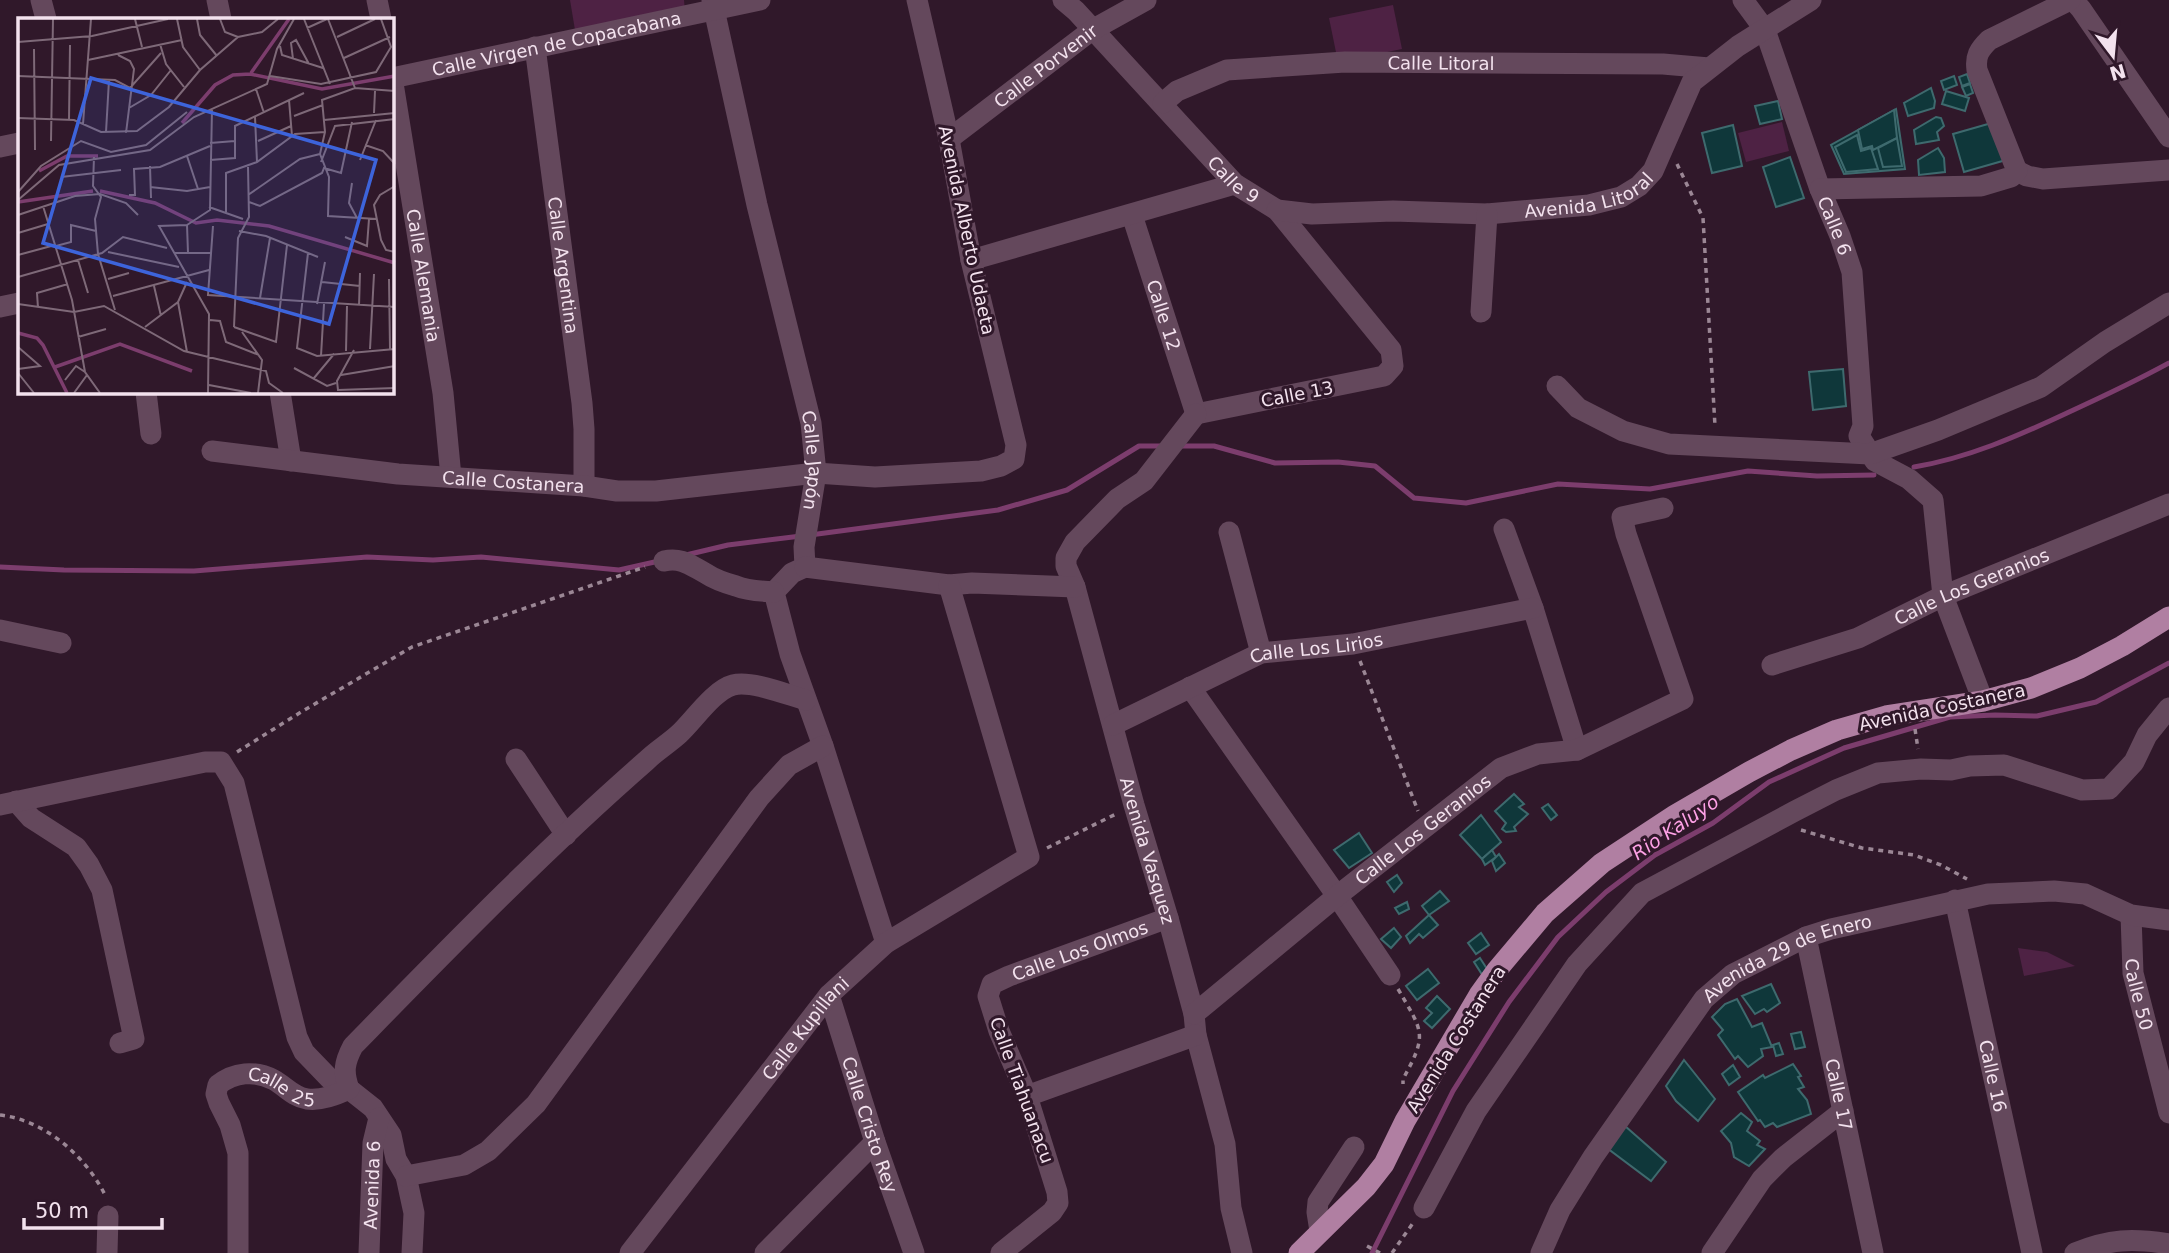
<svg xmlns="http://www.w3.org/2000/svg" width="2169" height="1253" viewBox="0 0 2169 1253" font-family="'DejaVu Sans',sans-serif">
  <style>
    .green { fill: #4e2244 }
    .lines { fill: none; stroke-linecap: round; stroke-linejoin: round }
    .stream { stroke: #7c3d6d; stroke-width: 5 }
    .building { fill: #0f373a; stroke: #3e6a6e; stroke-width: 2 }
    .path { stroke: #9b8795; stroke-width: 3.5; stroke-dasharray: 5 5; stroke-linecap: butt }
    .minor { stroke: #64485c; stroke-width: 21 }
    .major { stroke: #b07fa2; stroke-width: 21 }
    .labels { text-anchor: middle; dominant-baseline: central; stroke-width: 6; stroke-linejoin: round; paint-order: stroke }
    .street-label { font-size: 18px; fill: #f3e2ee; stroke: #30182a }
    .water-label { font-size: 19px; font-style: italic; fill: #fea1e6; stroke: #30182a }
    .inset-river { fill: none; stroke: #7c3d6d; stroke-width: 3.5 }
    .inset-road { fill: none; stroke: #7e6978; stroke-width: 2 }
    .view { fill: #3d64db; fill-opacity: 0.15; stroke: #3d64db; stroke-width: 3.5 }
    .inset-edge { fill: none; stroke: #f3e2ee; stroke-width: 3.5 }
  </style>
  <rect width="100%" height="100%" fill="#30182a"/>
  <!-- green -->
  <g class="green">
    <path d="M570 0H684L685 11 575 30Z"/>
    <path d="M1393 5 1402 49 1338 62 1329 18Z"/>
    <path d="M1782 122 1789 151 1746 162 1738 133Z"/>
    <path d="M2018 948 2047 952 2075 966 2024 976Z"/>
  </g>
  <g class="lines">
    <!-- stream -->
    <g class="stream">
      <path d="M1178 446H1214L1275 463 1338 462 1375 466 1414 498 1466 503 1558 484 1650 489 1748 471 1817 476 1874 475"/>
      <path d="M1914 467C1968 458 2018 436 2067 413 2102 397 2136 381 2169 363"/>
      <path d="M810 535 998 510 1067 490 1139 446H1165"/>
      <path d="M686 555 728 545 801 536"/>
      <path d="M0 567 64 570 194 571 367 557 433 560 481 557 619 570 659 561"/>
      <path d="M1372 1253 1453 1091 1509 1002 1558 937 1606 892 1655 855 1713 823 1769 782 1844 748 1950 717 1995 715 2037 716 2096 702 2169 663"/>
    </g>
  </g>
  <!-- building -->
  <g class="building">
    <path d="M1967 74 1970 83 1962 86 1959 77Z"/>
    <path d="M1954 76 1957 85 1944 90 1941 81Z"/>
    <path d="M1970 84 1973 93 1966 96 1962 87Z"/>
    <path d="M1931 88 1935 101 1934 108 1908 116 1904 103Z"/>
    <path d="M1946 91 1969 98 1965 111 1942 104Z"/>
    <path d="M1778 101 1782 119 1760 124 1755 106Z"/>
    <path d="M1896 109 1905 169 1844 174 1831 145Z"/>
    <path d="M1894 110 1897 138 1873 150 1872 146 1862 149 1858 130Z"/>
    <path d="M1936 117 1941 118 1944 126 1937 132 1939 140 1916 144 1914 130Z"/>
    <path d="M1995 122 2006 160 1964 172 1953 134Z"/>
    <path d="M1733 125 1742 166 1712 173 1702 133Z"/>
    <path d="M1857 135 1861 151 1871 148 1878 169 1846 172 1835 147Z"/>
    <path d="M1897 138 1902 166 1883 167 1878 148Z"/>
    <path d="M1938 148 1944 158 1945 172 1919 175 1918 160Z"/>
    <path d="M1790 157 1804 198 1776 207 1763 167Z"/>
    <path d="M1843 369 1846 406 1813 410 1809 372Z"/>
    <path d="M1514 794 1524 804 1519 807 1528 814 1514 827 1516 831 1506 832 1502 829 1506 823 1495 811Z"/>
    <path d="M1548 804 1557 815 1551 820 1542 808Z"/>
    <path d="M1481 815 1501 842 1482 859 1460 835Z"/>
    <path d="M1359 833 1372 853 1349 868 1334 850Z"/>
    <path d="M1492 850 1496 857 1485 865 1482 859Z"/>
    <path d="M1499 854 1505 863 1496 871 1492 861Z"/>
    <path d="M1397 875 1402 883 1394 892 1387 882Z"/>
    <path d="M1440 891 1449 901 1429 915 1422 906Z"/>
    <path d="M1407 902 1409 909 1399 914 1395 908Z"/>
    <path d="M1429 915 1438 925 1423 938 1419 934 1410 943 1406 936Z"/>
    <path d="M1394 928 1401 937 1391 948 1381 939Z"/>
    <path d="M1481 933 1489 945 1476 954 1468 943Z"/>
    <path d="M1480 958 1489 972 1483 976 1474 962Z"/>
    <path d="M1428 969 1439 983 1417 1000 1406 986Z"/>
    <path d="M1771 984 1780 1003 1767 1012 1764 1009 1755 1014 1742 996Z"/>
    <path d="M1437 996 1450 1009 1432 1028 1424 1021 1432 1013 1426 1008Z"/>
    <path d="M1737 999 1752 1027 1762 1023 1772 1047 1761 1049 1763 1056 1748 1067 1738 1056 1735 1059 1718 1035 1723 1030 1712 1017 1725 1004Z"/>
    <path d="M1801 1032 1805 1047 1795 1049 1791 1034Z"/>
    <path d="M1779 1043 1783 1054 1776 1056 1773 1045Z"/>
    <path d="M1684 1060 1715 1099 1698 1121 1676 1101 1666 1086Z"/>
    <path d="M1793 1064 1801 1076 1798 1077 1804 1087 1798 1089 1807 1100 1811 1114 1777 1127 1773 1123 1765 1127 1760 1120 1758 1121 1738 1092 1763 1075 1765 1078Z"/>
    <path d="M1733 1065 1740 1077 1729 1085 1722 1074Z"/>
    <path d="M1741 1113 1752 1122 1747 1131 1760 1141 1757 1145 1765 1149 1749 1166 1734 1157 1731 1143 1721 1131Z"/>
    <path d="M1625 1126 1666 1162 1651 1181 1607 1148Z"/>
  </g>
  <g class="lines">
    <!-- path -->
    <g class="path">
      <path d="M1677 164 1703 218 1715 426"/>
      <path d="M1360 661 1418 811"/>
      <path d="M1915 729 1918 749"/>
      <path d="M237 752 301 712 412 647 645 567"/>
      <path d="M1801 830 1862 848 1914 855 1941 865 1967 879"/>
      <path d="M1047 848 1118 813"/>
      <path d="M1398 989C1423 1032 1428 1034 1403 1079V1084"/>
      <path d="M0 1115C45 1120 87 1157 106 1197"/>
      <path d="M1367 1246 1380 1253"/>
      <path d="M1392 1253 1413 1223"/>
    </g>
    <!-- minor -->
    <g class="minor">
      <path d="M41 0 46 19"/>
      <path d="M217 0 221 19"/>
      <path d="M377 0 381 19"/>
      <path id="s1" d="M712 0 757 205 811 423 816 473 804 547 805 567 792 573 774 592 790 654 823 746 886 943"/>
      <path id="s2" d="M1063 0 1076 11 1235 184 1277 210 1391 350 1393 366 1384 376 1196 414"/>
      <path id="s3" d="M1743 0 1765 30 1820 189 1840 236 1852 272 1863 426 1859 436 1875 461 1909 479 1933 500 1943 596 1983 701"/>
      <path d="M2073 0 2081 9 2169 137"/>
      <path id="s4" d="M535 47 582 403 584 429V486"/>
      <path id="s5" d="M392 77 443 393 451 477"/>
      <path id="s6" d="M392 78 760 0"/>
      <path id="s7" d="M1163 103 1177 91 1227 70 1345 62 1663 64 1709 68"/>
      <path id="s8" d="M949 139 1092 30 1146 0"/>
      <path d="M0 147 19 143"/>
      <path d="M2017 171 2027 176 2043 179 2169 170"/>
      <path d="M1820 189 1981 186 2011 177 2017 171 1977 70C1975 56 1979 50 1989 40L2070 0"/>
      <path id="s9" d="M1277 210 1312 214 1393 211 1487 214 1589 205 1621 197 1639 186 1653 171 1692 82 1738 46 1811 0"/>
      <path id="s10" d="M1132 215 1196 414"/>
      <path d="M971 260 1235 184"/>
      <path d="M0 307 19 303"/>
      <path d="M1481 312 1487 214"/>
      <path d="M1557 386 1578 408 1623 431 1669 444 1870 454 1938 430 2041 387 2105 342 2169 303"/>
      <path d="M146 392 151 434"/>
      <path d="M280 392 291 461"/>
      <path id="s11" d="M1196 414 1144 481 1117 499 1075 542 1066 558V566L1075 587 1134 805 1168 918 1194 1014 1196 1035 1225 1144 1231 1208 1242 1253"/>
      <path id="s12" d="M212 451 398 474 584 486 617 491H656L816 473 875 477 981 471 1001 466 1014 459 1016 445 971 260 949 139 917 0"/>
      <path d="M1504 529 1533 608 1577 750"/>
      <path d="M1229 532 1261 653"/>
      <path d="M664 561C681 557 690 565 705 573 714 579 725 583 736 586 748 591 761 591 774 592"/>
      <path d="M805 567 949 585 972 583 1075 587"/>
      <path d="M0 630 61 643"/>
      <path id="s13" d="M1772 665 1858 638 1943 596 2169 504"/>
      <path d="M1190 687 1337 896 1390 975"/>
      <path id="s14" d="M1113 725 1261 653 1353 644 1533 608"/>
      <path d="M516 759 566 835"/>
      <path d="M16 801 31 818 76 847 89 865 102 890 134 1039 120 1043"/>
      <path d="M0 805 205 762H221L234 783 297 1037 304 1052 330 1079 349 1089 373 1108 391 1135 396 1159 406 1176 414 1213 412 1253"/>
      <path id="s15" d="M1955 900 2032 1253"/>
      <path id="s16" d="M2131 915 2133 973 2169 1113"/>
      <path id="s17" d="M1806 937 1873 1253"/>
      <path id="s18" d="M829 995 875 1142 914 1253"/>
      <path id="s19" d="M1194 1014 1337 896 1501 768 1538 754 1577 750 1683 699 1626 534 1622 517 1663 508"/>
      <path d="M1027 1096 1196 1035"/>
      <path d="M406 1176 464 1165 488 1151 536 1104 759 798 789 765 823 746"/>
      <path d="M1424 1208 1476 1111 1577 964 1642 893 1795 811 1836 790 1878 773 1921 769 1951 770 1970 766 2004 765 2082 790 2109 789 2134 762 2147 735 2169 708"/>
      <path d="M1320 1231 1317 1212 1318 1202 1354 1147"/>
      <path d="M107 1253 108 1216"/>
      <path id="s20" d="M238 1253V1153L230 1125 219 1103 216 1094 218 1085C234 1072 255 1070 274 1080 285 1086 293 1097 307 1099 321 1101 336 1095 349 1089 343 1072 344 1063 353 1046 448 949 543 851 646 761 656 751 668 744 679 734 694 720 714 690 733 685 751 680 788 695 806 700"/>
      <path id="s21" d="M369 1253 373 1143 379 1118"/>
      <path id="s22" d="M630 1253 829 995 886 943 1029 857 949 585"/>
      <path d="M765 1253 875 1142"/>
      <path id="s23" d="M1001 1253 1052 1212 1058 1203 1057 1192 1027 1096 999 1031 988 996 992 984 1009 976 1168 918"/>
      <path id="s24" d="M1541 1253 1560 1210 1593 1157 1704 999 1733 974 1806 937 1831 929 1988 894 2054 891 2085 894 2131 915 2169 920"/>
      <path d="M1712 1253 1762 1179 1783 1158 1843 1111"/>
      <path d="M2075 1253C2110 1239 2132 1238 2169 1244"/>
    </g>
    <!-- major -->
    <path class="major" d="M1299 1253 1366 1187 1384 1164 1405 1121 1479 995 1497 970 1545 913 1602 863 1675 815 1749 772 1791 750 1837 730 1886 716 1983 701 2031 688 2080 668 2122 646 2169 617"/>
  </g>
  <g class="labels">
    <!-- street labels -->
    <g class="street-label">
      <text stroke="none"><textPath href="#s6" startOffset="168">Calle Virgen de Copacabana</textPath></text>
      <text stroke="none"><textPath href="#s7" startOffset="287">Calle Litoral</textPath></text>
      <text stroke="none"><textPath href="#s8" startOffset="121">Calle Porvenir</textPath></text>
      <text stroke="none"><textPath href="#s2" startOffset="248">Calle 9</textPath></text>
      <text stroke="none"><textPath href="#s9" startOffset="315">Avenida Litoral</textPath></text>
      <text stroke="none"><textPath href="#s3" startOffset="245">Calle 6</textPath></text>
      <text transform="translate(967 230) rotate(78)">Avenida Alberto Udaeta</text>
      <text stroke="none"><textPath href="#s4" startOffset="220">Calle Argentina</textPath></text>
      <text stroke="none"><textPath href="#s5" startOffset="201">Calle Alemania</textPath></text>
      <text stroke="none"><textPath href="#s10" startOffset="105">Calle 12</textPath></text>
      <text transform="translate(1297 394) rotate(-11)">Calle 13</text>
      <text stroke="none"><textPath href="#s1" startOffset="472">Calle Japón</textPath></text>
      <text stroke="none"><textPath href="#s12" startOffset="303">Calle Costanera</textPath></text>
      <text stroke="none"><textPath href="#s13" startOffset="215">Calle Los Geranios</textPath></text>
      <text stroke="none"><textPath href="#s14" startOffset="220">Calle Los Lirios</textPath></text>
      <text transform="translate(1942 707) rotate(-12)">Avenida Costanera</text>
      <text stroke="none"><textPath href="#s19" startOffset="294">Calle Los Geranios</textPath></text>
      <text stroke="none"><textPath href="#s11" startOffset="500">Avenida Vasquez</textPath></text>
      <text stroke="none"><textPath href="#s23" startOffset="402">Calle Los Olmos</textPath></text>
      <text stroke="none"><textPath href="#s24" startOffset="397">Avenida 29 de Enero</textPath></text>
      <text stroke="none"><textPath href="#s16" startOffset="80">Calle 50</textPath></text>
      <text stroke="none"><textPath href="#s22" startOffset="285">Calle Kupillani</textPath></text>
      <text transform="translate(1456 1039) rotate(-58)">Avenida Costanera</text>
      <text stroke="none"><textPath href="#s15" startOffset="180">Calle 16</textPath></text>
      <text stroke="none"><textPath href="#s20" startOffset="242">Calle 25</textPath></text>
      <text transform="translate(1022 1090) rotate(70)">Calle Tiahuanacu</text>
      <text stroke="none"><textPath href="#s17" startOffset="161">Calle 17</textPath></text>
      <text stroke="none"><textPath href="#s18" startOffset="136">Calle Cristo Rey</textPath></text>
      <text stroke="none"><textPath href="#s21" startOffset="68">Avenida 6</textPath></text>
    </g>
    <!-- water labels -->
    <g class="water-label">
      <text transform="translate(1675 827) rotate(-34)">Rio Kaluyo</text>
    </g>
  </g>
  <!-- overview -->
  <g transform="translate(18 18)">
    <rect width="376" height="376" fill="#30182a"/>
    <path class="inset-river" d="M233 55 271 1M164 105 197 67 215 57 232 56 304 71 377 58M21 153 49 138H80M82 173 137 185 178 205 199 202 251 208 377 245M0 184 75 173M0 315 19 320 25 327 49 375M37 349 102 326 174 353"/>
    <path class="inset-road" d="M117 1 124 29M159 1 165 29 182 52M179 1 182 17 199 38M202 1 207 14 220 19M286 1 312 66M310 1 337 70M289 10 309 1M319 19 357 1M0 24 74 18 150 1M142 26 148 46 166 69M262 28 264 37 305 50M16 31 17 132M100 37 112 43 116 51 108 115M326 40 372 19M275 41 273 25 278 22 291 46M70 42 164 22M0 58 97 62 112 70 143 35M252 58 303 66 358 54 373 29 363 1M238 71 246 95M271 82 274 118M111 90 133 77 153 52M356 95 357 73M276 98 305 87M237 99 239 144M0 100 56 102 83 114 119 113 151 89 182 52 220 19 244 14 260 1M51 102 52 27M306 102 377 95M65 106 73 1M88 114 91 62M33 123 35 1M240 123 273 108M192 125 217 123M347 127 365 133 377 146M169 138 180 171M76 139 75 168 83 179 77 201 80 236 97 292M192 142 217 140V108L286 75M342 142 358 102M303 144 317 108 377 101M132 148 133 180M43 159 103 152M334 165 331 185 339 200M377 168 362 177 356 187 363 222 368 232 377 234M132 169 169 173 192 169M0 174 23 148 63 123 93 134 128 127 169 94M111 177H117L116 151 142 149 192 128M230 177 282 141 302 136M0 182 41 147 132 132 176 99 249 66 259 31 276 1M231 184 242 188 304 155 306 150 323 155 334 104M25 188 54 282 67 354 82 375M191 189 225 201M208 194V155L239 144 277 116 307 114M0 197 57 178 82 176 108 185 120 197M359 201 310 198 311 159 302 136 307 114 304 82 337 70 377 73M169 207 141 208 191 296 190 375M169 207 192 192 194 91M169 207 170 235M195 208 190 277 377 289M221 213 248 218 300 239M0 215 30 206M327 219 349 228 351 201M38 228 53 224V207L78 213M90 234 161 249M156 235H193M290 235 279 330 299 338 377 331M0 237 37 227M60 242 70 275M0 259 84 235 105 219 149 230M90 261 111 255M371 261 372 331M304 264 342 268M136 268 143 298M95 278 191 252M242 280 252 220M160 284 169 334M0 286 56 294 86 288 166 333 248 353 251 365 265 375M299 286 307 244M341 288 342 255M20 290 19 275 50 266M192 302 202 303 208 324 241 337M127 309 160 284 169 264M216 309 220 220 231 199 230 149M216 309 258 324 269 227M224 314 244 342 240 375M60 319 88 311M0 329 22 348 0 351M352 331 356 256M336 332 319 363 320 372 377 370M328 333 329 288M303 338 306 286M276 350 309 368 318 365M0 355 16 375M323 357 377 348M296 360 316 336M47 362 58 348 67 354M191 367 233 375M56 375 69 357"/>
    <path class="view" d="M73 60 358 142 311 306 25 225Z"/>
    <rect width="376" height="376" class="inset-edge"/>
  </g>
  <!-- north arrow -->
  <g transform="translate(2113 56) rotate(164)" stroke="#30182a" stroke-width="5" paint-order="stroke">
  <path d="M0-5L12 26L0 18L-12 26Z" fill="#f3e2ee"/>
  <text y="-10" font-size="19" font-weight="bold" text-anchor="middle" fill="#f3e2ee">N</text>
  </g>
  <!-- scale -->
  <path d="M24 1218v10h138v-10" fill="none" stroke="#f3e2ee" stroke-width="3.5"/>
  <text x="35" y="1218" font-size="21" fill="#f3e2ee" stroke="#30182a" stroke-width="5" paint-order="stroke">50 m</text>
</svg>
